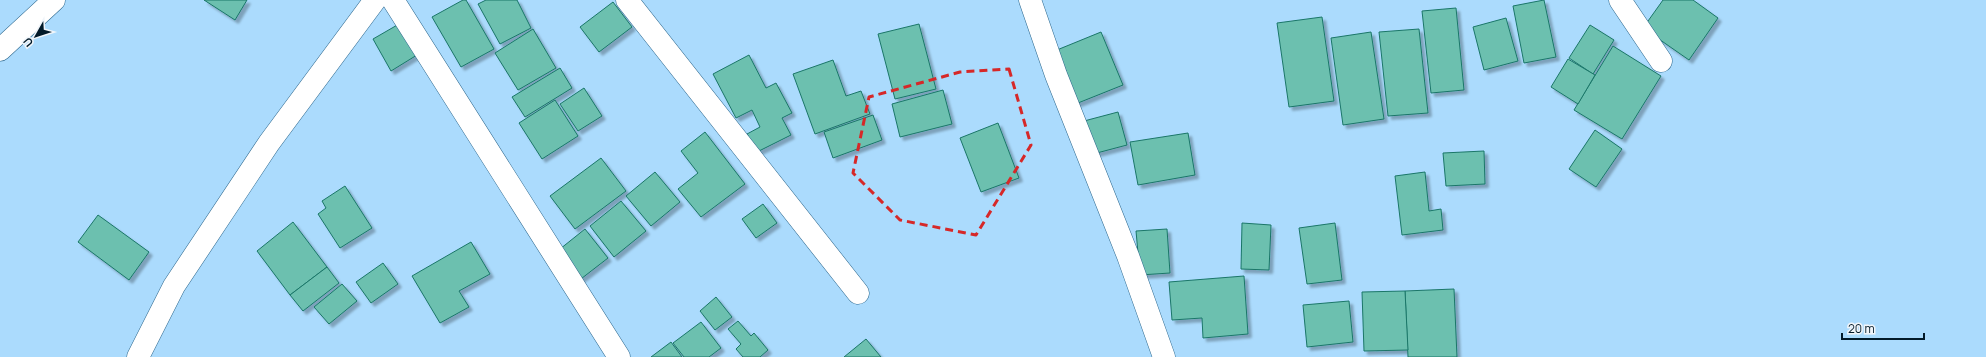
<svg xmlns="http://www.w3.org/2000/svg" width="1986" height="357" viewBox="0 0 1986 357" font-family="Manrope,sans-serif">
  <style>
    .building { fill: #6cc0af; stroke: #1a7668; filter: url(#shadow) }
    .lines { fill: none; stroke-linecap: round; stroke-linejoin: round }
    .minor-casing { stroke: #2c678d; stroke-width: 23 }
    .minor { stroke: #fff; stroke-width: 22 }
    .marked { fill: none; stroke: #d62828; stroke-width: 3; stroke-dasharray: 8 5; stroke-linejoin: round }
  </style>
  <defs>
    <filter id="shadow"><feDropShadow dx="3.5" dy="3.5" stdDeviation="1" flood-color="#0004"/></filter>
  </defs>
  <rect width="100%" height="100%" fill="#abdbfd"/>
  <!-- building -->
  <g class="building">
    <path d="M204 0H247L235 20Z"/>
    <path d="M463 0H466L494 49 461 67 432 17Z"/>
    <path d="M486 0H517L531 28 500 44 478 4Z"/>
    <path d="M1544 0 1556 57 1524 63 1513 6Z"/>
    <path d="M1663 0H1693L1718 18 1689 60 1643 28Z"/>
    <path d="M613 2 632 27 599 52 580 27Z"/>
    <path d="M1456 8 1464 90 1431 93 1422 11Z"/>
    <path d="M1322 17 1334 101 1289 107 1277 23Z"/>
    <path d="M1506 18 1518 61 1484 70 1473 27Z"/>
    <path d="M399 24 417 55 391 71 373 39Z"/>
    <path d="M919 24 936 89 895 99 878 34Z"/>
    <path d="M1590 25 1614 40 1593 74 1569 58Z"/>
    <path d="M533 29 556 68 518 90 495 53Z"/>
    <path d="M1419 29 1428 113 1388 116 1379 32Z"/>
    <path d="M1101 32 1123 85 1073 105 1052 52Z"/>
    <path d="M1371 32 1384 119 1343 125 1331 38Z"/>
    <path d="M1613 46 1661 76 1622 139 1574 110Z"/>
    <path d="M749 55 766 88 776 83 792 113 782 118 791 135 757 152 747 134 760 127 752 110 736 118 713 74Z"/>
    <path d="M1568 59 1595 75 1578 104 1551 87Z"/>
    <path d="M833 60 846 96 861 91 870 114 815 134 793 74Z"/>
    <path d="M560 68 572 88 525 117 512 97Z"/>
    <path d="M584 88 602 116 578 131 560 104Z"/>
    <path d="M943 90 952 124 900 137 892 104Z"/>
    <path d="M555 100 578 136 542 159 519 123Z"/>
    <path d="M1118 112 1127 145 1093 154 1084 121Z"/>
    <path d="M873 115 882 140 833 158 824 132Z"/>
    <path d="M998 123 1019 178 981 192 960 138Z"/>
    <path d="M1595 130 1622 149 1596 187 1569 169Z"/>
    <path d="M705 132 745 184 701 217 678 189 698 173 681 151Z"/>
    <path d="M1188 133 1195 175 1138 185 1130 142Z"/>
    <path d="M1484 151 1485 184 1446 186 1443 153Z"/>
    <path d="M601 158 626 191 575 229 550 196Z"/>
    <path d="M655 172 680 202 651 226 626 196Z"/>
    <path d="M1425 172 1429 211 1441 209 1443 230 1402 235 1395 176Z"/>
    <path d="M345 186 372 228 340 248 318 214 326 208 322 201Z"/>
    <path d="M621 201 646 231 614 257 590 226Z"/>
    <path d="M763 204 777 223 756 238 742 219Z"/>
    <path d="M98 215 149 252 129 280 78 242Z"/>
    <path d="M293 222 327 267 290 295 257 251Z"/>
    <path d="M1242 223 1271 225 1269 270 1241 269Z"/>
    <path d="M1335 223 1342 280 1307 284 1299 228Z"/>
    <path d="M585 229 608 258 577 282 555 253Z"/>
    <path d="M1167 229 1170 273 1140 275 1136 231Z"/>
    <path d="M471 242 490 274 459 291 469 307 440 323 412 276Z"/>
    <path d="M383 263 398 284 371 303 356 282Z"/>
    <path d="M327 267 339 283 303 311 290 295Z"/>
    <path d="M1244 276 1248 334 1203 338 1202 318 1172 320 1169 282Z"/>
    <path d="M342 284 357 301 329 324 314 307Z"/>
    <path d="M1454 289 1457 357H1408L1405 291Z"/>
    <path d="M1405 291 1408 350 1364 351 1362 292Z"/>
    <path d="M716 297 732 317 715 330 700 311Z"/>
    <path d="M1349 301 1353 342 1307 347 1303 305Z"/>
    <path d="M738 321 751 336 754 333 768 350 760 357H743L736 349 741 344 728 329Z"/>
    <path d="M701 322 721 348 709 357H684L673 343Z"/>
    <path d="M866 339 881 357H844Z"/>
    <path d="M671 342 682 357H651Z"/>
  </g>
  <g class="lines">
    <defs>
      <g id="minor">
        <path d="M393 0 619 357"/>
        <path d="M627 0 858 293"/>
        <path d="M1030 0 1056 75 1128 256 1164 357"/>
        <path d="M1620 0 1661 61"/>
        <path d="M0 50 54 0"/>
        <path d="M138 357 174 286 269 143 375 0"/>
      </g>
    </defs>
    <!-- minor casing -->
    <use href="#minor" class="minor-casing"/>
    <!-- minor -->
    <use href="#minor" class="minor"/>
  </g>
  <!-- marked area -->
  <path class="marked" d="M1009 69 1031 145 976 235 900 220 853 173 869 97 960 72Z"/>
  <!-- north arrow -->
  <g transform="translate(36 36) rotate(231)" stroke="#f0f5fa" stroke-width="3" paint-order="stroke">
  <path d="M0-3L7 15L0 10L-7 15Z" fill="#021a29"/>
  <text y="-6" font-size="11" font-weight="bold" text-anchor="middle" fill="#021a29">U</text>
  </g>
  <!-- scale -->
  <path d="M1842 333v6h82v-6" fill="none" stroke="#021a29" stroke-width="2"/>
  <text x="1848" y="333" font-size="12" fill="#021a29" stroke="#f0f5fa" stroke-width="3" paint-order="stroke">20 m</text>
</svg>
